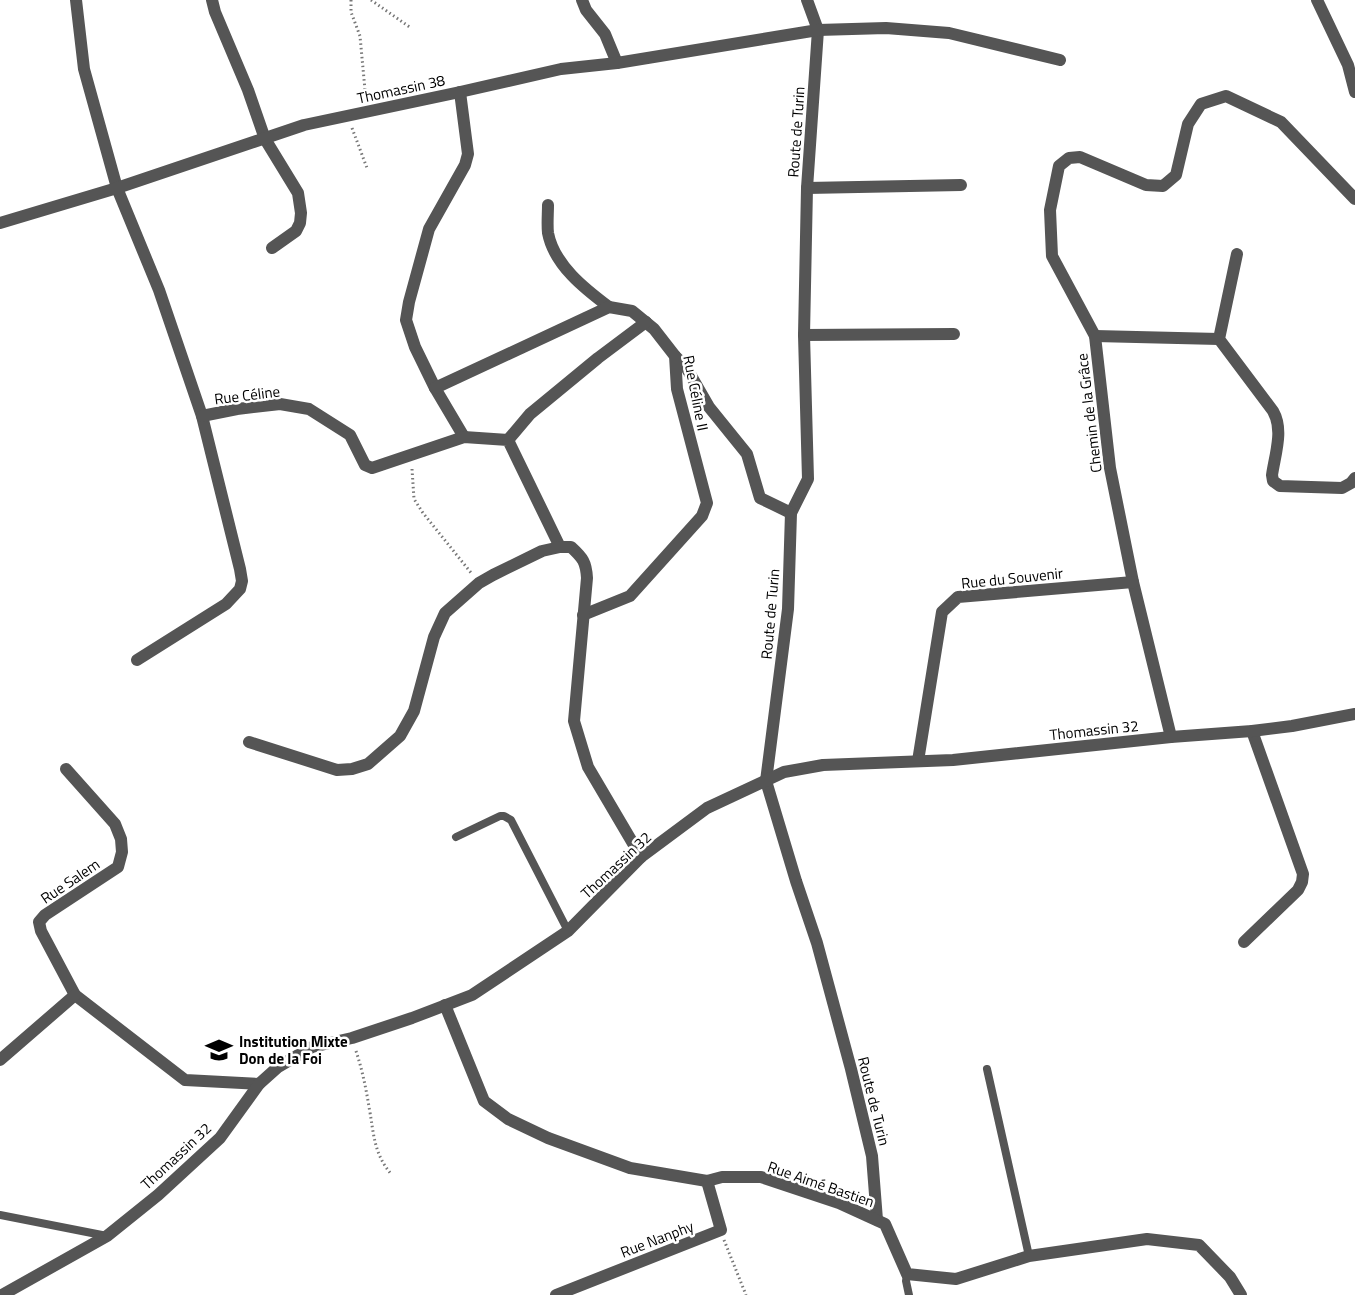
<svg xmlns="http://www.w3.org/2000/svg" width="1355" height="1295" viewBox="0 0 1355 1295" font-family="'Titillium Web',sans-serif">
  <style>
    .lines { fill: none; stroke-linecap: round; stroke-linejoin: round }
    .path { stroke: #777; stroke-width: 3; stroke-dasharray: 1.5 3; stroke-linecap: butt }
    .service { stroke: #555; stroke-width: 8 }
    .minor { stroke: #555; stroke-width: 12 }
    .labels { text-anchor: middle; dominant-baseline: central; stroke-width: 5; stroke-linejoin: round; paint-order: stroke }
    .street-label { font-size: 15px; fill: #000; stroke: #fff }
    .poi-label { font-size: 15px; font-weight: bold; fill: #000; stroke: #fff; text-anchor: start }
  </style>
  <rect width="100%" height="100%" fill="#fff"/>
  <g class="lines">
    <!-- path -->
    <g class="path">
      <path d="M351 0V12L360 36 366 101"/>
      <path d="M371 0 411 28"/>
      <path d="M352 128 367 168"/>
      <path d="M412 469 414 499 423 513 472 574"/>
      <path d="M356 1051C362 1069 366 1088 369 1107 374 1133 373 1152 391 1174"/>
      <path d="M724 1240 746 1295"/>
    </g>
    <!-- service -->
    <g class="service">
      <path d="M456 837 500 816H504L511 820 568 931"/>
      <path d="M987 1069 1029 1256"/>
      <path d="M0 1215 107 1236"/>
      <path d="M907 1274 906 1281 909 1295"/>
    </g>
    <!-- minor -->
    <g class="minor">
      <path d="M76 0 84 69 117 188 159 290 202 416 240 569 242 581 240 589 226 604 137 660"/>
      <path d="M212 0 215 12 248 90 265 139 298 193 301 213 300 223 296 231 272 248"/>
      <path d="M582 0 586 10 605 34 617 63"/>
      <path d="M807 0 818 30 807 188 804 335 808 479 791 513 788 609 766 781 796 881 817 943 851 1069 872 1156 877 1220"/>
      <path d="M1317 0 1348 65 1355 92"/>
      <path d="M460 92 468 154 465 165 429 229 409 302 406 320 415 347 435 388 464 437"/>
      <path d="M807 188 961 185"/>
      <path d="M548 205C548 214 547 224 548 233 554 265 585 289 609 307"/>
      <path d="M0 223 117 188 304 125 460 92 561 69 617 63 818 30 886 28 949 33 1060 60"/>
      <path d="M1237 254 1219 339 1273 411C1284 430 1275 454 1272 475L1273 481 1280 486 1342 488 1351 483 1355 478"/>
      <path d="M804 335 954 334"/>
      <path d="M1095 336 1219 339"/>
      <path d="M675 356 686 367 709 407 747 454 760 498 791 513"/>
      <path d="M435 388 609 307 632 311 654 329 675 356 677 389 707 503 702 516 630 596 583 615"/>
      <path d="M202 416 237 409 280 404 309 409 350 435 365 465 372 468 464 437 508 440 560 547"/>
      <path d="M508 440 530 414 598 358 646 322"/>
      <path d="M1171 737 1133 582 1110 468 1095 336 1052 256 1050 210 1059 166 1069 158 1080 157 1146 185 1163 186 1176 175 1188 124 1201 104 1226 96 1281 122 1355 199"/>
      <path d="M249 742 337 770 352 769 368 764 400 736 414 711 434 637 445 613 479 583 493 575 542 551 560 547H571C583 558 586 562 587 578L574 721 588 767 641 857"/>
      <path d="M918 761 942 612 958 597 1133 582"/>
      <path d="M66 769 115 824 121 839 122 852 118 867 45 915 39 922 41 931 75 995 185 1080 259 1084"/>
      <path d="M1244 942 1298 890 1302 882 1303 874 1252 731"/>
      <path d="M445 1005 484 1101 508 1119 548 1138 630 1168 707 1181 722 1177H761L839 1203 885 1224 907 1274 956 1279 1029 1256 1147 1239 1199 1245 1230 1277 1241 1295"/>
      <path d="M0 1060 75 995"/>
      <path d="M2 1295 107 1236 158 1195 220 1138 259 1084 278 1067 312 1047 352 1038 412 1018 472 995 568 931 641 857 707 808 784 772 823 765 953 760 1171 737 1252 731 1292 726 1355 714"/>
      <path d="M556 1295 721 1230 707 1181"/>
    </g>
  </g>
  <!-- icons -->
  <defs>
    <symbol id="school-bare" viewBox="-9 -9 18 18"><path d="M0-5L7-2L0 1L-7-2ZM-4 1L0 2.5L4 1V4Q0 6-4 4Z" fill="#000" stroke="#fff" stroke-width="2.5" paint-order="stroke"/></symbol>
  </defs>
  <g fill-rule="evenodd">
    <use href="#school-bare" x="200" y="1031" width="38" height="38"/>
  </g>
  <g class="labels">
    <!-- street labels -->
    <g class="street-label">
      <text transform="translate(401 89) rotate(-12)">Thomassin 38</text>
      <text transform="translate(796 132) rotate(-86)">Route de Turin</text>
      <text transform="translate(696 393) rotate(79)">Rue Céline II</text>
      <text transform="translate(247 395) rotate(-7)">Rue Céline</text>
      <text transform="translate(1089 413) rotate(-97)">Chemin de la Grâce</text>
      <text transform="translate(1012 578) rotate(-6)">Rue du Souvenir</text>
      <text transform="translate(770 614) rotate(-85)">Route de Turin</text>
      <text transform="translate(1094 730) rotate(-6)">Thomassin 32</text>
      <text transform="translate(616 865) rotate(-43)">Thomassin 32</text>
      <text transform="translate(70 881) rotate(-34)">Rue Salem</text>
      <text transform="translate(874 1101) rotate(76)">Route de Turin</text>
      <text transform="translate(176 1156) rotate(-43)">Thomassin 32</text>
      <text transform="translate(821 1184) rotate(19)">Rue Aimé Bastien</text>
      <text transform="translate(657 1239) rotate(-21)">Rue Nanphy</text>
    </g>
    <!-- poi labels -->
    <g class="poi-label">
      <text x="239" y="1041">Institution Mixte<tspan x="239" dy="17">Don de la Foi</tspan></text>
    </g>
  </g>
</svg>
